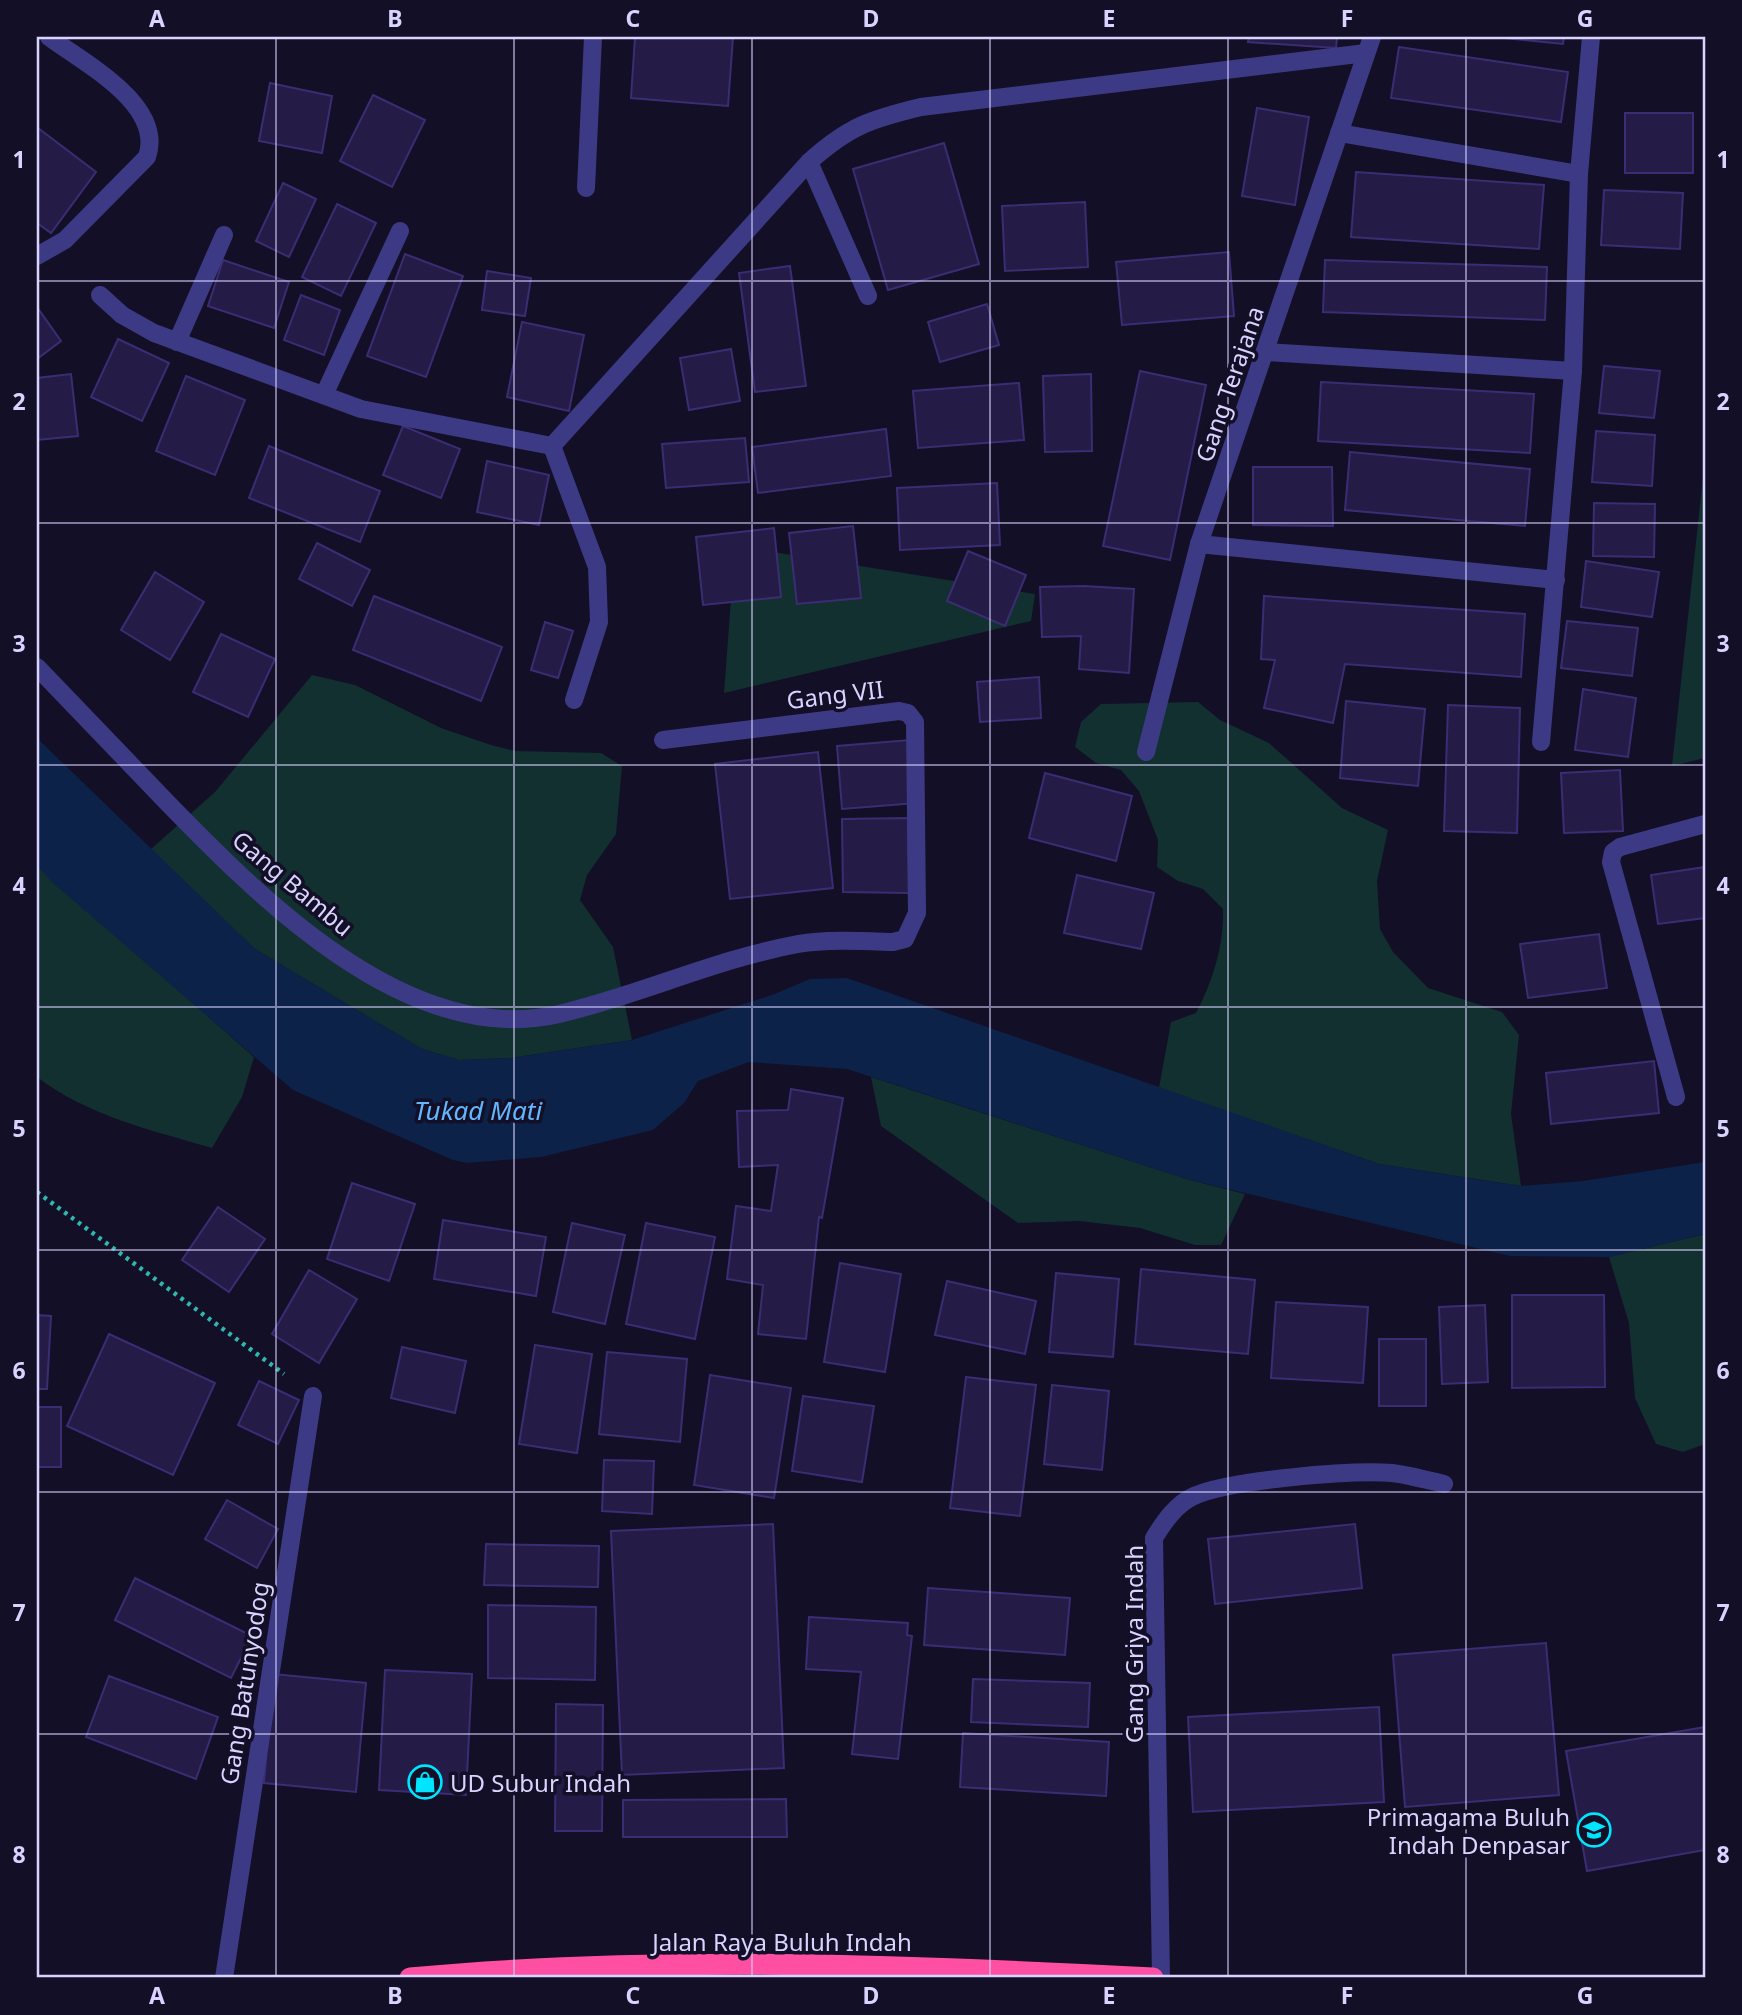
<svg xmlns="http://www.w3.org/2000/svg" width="1742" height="2015" viewBox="0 0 1742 2015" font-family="'Noto Sans',sans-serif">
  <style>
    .green { fill: #12302f }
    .water { fill: #0c2248 }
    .building { fill: #241b47; stroke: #3b2d73; stroke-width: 2 }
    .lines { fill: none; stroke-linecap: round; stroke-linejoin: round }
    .path { stroke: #2fb8b0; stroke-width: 4.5; stroke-dasharray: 3.5 5; stroke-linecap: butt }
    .minor { stroke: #3d3a85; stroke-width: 18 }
    .highway { stroke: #ff4fa3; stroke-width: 21 }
    .grid { fill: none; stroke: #d9d4ff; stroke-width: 2; stroke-opacity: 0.55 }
    .labels { text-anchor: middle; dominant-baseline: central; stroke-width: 7; stroke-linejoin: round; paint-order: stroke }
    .street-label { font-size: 24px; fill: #d9d4ff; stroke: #130f26 }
    .poi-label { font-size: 24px; fill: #d9d4ff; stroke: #130f26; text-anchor: start }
    .water-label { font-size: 26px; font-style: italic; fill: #62b6ff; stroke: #130f26 }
    .neatline { fill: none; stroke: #d9d4ff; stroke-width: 2.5 }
    .grid-label { font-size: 23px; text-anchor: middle; font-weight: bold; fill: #d9d4ff }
  </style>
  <rect width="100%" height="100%" fill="#130f26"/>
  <!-- green -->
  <g class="green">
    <path d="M1705 458V758L1672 766Z"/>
    <path d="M735 546 1035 594 1031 621 724 693Z"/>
    <path d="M312 675 355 685 441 728 491 745 515 751 601 753 622 766 616 834 587 875 580 900 613 947 632 1040 510 1058 459 1060 422 1049 255 949 150 850 215 792Z"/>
    <path d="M1198 702 1220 720 1269 743 1342 808 1388 830 1377 881 1380 929 1393 952 1428 988 1502 1012 1519 1035 1511 1114 1521 1186 1379 1164 1159 1088 1171 1022 1196 1013C1213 980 1224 946 1223 909L1203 889 1178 881 1157 867 1158 840 1139 791 1121 770 1096 763 1075 747 1081 722 1101 704Z"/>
    <path d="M37 866 254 1057 242 1097 212 1148C151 1130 88 1116 37 1077Z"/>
    <path d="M871 1077 1190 1180 1245 1194 1221 1245H1195L1140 1228 1079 1221 1018 1223 881 1126Z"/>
    <path d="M1705 1234V1444L1683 1452 1656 1444 1635 1398 1629 1323 1609 1257Z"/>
  </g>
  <!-- water -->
  <path class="water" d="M37 738 255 949 422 1049 459 1060 510 1058 632 1040 772 995 810 979 847 978 1379 1164 1521 1186 1583 1181 1705 1162V1234L1609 1257 1510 1256 1190 1180 847 1069 749 1062 698 1081 684 1103 653 1130 541 1157 467 1163 453 1160 293 1090 53 883 37 866Z"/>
  <!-- building -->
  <g class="building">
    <path d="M635 37H733L728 106 631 98Z"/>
    <path d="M1249 37H1337L1336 48 1248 42Z"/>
    <path d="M1495 37H1564L1563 44Z"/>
    <path d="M1399 47 1568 72 1561 122 1391 98Z"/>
    <path d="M270 83 332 96 322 153 259 141Z"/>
    <path d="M373 95 425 120 392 187 340 161Z"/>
    <path d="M1257 108 1309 117 1295 205 1242 196Z"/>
    <rect x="1625" y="113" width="68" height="60"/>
    <path d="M38 128 96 172 51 233 37 223Z"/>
    <path d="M944 143 979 264 888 290 853 169Z"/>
    <path d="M1356 172 1544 185 1539 249 1351 237Z"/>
    <path d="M283 183 316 199 289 257 256 241Z"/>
    <path d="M1604 190 1683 193 1680 249 1601 245Z"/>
    <path d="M1085 202 1088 267 1005 271 1002 206Z"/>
    <path d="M337 204 376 223 341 296 302 277Z"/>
    <path d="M1229 252 1234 316 1122 325 1116 262Z"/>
    <path d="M405 254 463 276 426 377 367 356Z"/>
    <path d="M223 260 289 282 274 328 208 306Z"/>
    <path d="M1325 260 1547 267 1545 320 1323 312Z"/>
    <path d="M790 266 806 386 755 392 739 273Z"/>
    <path d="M487 271 531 278 525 316 482 310Z"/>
    <path d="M301 295 340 310 324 355 284 340Z"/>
    <path d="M987 304 999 345 940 362 928 322Z"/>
    <path d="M37 307 61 341 37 359Z"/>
    <path d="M522 322 584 335 569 411 507 397Z"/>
    <path d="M118 339 169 363 142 421 91 397Z"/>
    <path d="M731 349 740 401 689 410 680 358Z"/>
    <path d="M1604 366 1660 371 1654 418 1599 413Z"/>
    <path d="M1140 371 1206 385 1170 560 1103 546Z"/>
    <path d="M71 374 78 436 37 440V378Z"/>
    <path d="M1091 374 1092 451 1045 452 1043 376Z"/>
    <path d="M186 376 245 400 215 475 156 451Z"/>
    <path d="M1321 382 1534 394 1530 453 1318 441Z"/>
    <path d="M1019 383 1024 440 918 448 913 391Z"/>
    <path d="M403 426 460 449 441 498 383 475Z"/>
    <path d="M886 429 891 476 758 493 752 447Z"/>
    <path d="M1596 431 1655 435 1652 486 1592 482Z"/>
    <path d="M745 438 749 482 666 488 662 444Z"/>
    <path d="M269 446 380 491 360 542 249 498Z"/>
    <path d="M1350 452 1530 469 1525 526 1345 510Z"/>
    <path d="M487 461 549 475 539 525 477 512Z"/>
    <path d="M1253 467H1332L1333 526 1253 525Z"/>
    <path d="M997 483 1000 545 900 550 897 488Z"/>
    <path d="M1594 503 1655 504 1654 557 1593 556Z"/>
    <path d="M853 526 861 598 797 604 789 533Z"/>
    <path d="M774 528 781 597 703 605 696 537Z"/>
    <path d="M317 543 370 570 352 606 299 579Z"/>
    <path d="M968 551 1026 575 1005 626 947 601Z"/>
    <path d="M1586 561 1659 572 1652 617 1581 607Z"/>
    <path d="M155 572 204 602 170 660 121 630Z"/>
    <path d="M1084 586 1134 589 1129 673 1079 669 1081 636 1042 637 1040 587Z"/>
    <path d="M374 596 502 647 481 701 353 650Z"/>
    <path d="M1264 596 1525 614 1521 677 1345 664 1333 723 1264 708 1275 660 1261 659Z"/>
    <path d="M1567 621 1638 628 1632 676 1561 668Z"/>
    <path d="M545 622 573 631 558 678 531 670Z"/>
    <path d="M221 634 275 659 248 717 193 692Z"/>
    <path d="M1039 677 1041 718 980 722 977 682Z"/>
    <path d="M1583 689 1636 698 1628 757 1575 750Z"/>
    <path d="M1346 701 1425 709 1418 786 1340 778Z"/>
    <path d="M1448 705 1520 708 1517 833 1444 831Z"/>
    <path d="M910 740 916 803 842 809 837 746Z"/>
    <path d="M818 752 833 888 730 899 715 764Z"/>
    <path d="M1620 770 1623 831 1564 833 1561 773Z"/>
    <path d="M1045 773 1132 796 1116 861 1029 838Z"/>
    <path d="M908 818 909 893 843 892 842 819Z"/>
    <path d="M1705 867V918L1658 924 1651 875Z"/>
    <path d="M1077 875 1154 893 1141 949 1064 933Z"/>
    <path d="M1599 934 1607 988 1528 998 1520 944Z"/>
    <path d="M1654 1061 1659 1113 1551 1124 1546 1073Z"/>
    <path d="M791 1089 843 1098 822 1218 819 1217 806 1339 758 1334 763 1285 727 1279 736 1206 771 1211 778 1165 739 1167 737 1111 788 1110Z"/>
    <path d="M352 1183 415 1204 389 1281 327 1259Z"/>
    <path d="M218 1207 265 1239 229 1292 182 1260Z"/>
    <path d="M443 1220 546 1237 536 1296 434 1279Z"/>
    <path d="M572 1223 625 1235 605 1324 553 1312Z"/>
    <path d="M646 1223 715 1237 695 1339 626 1324Z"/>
    <path d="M840 1263 901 1274 885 1372 824 1362Z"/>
    <path d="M1141 1269 1255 1280 1248 1354 1135 1344Z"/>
    <path d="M309 1270 357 1299 319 1363 272 1334Z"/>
    <path d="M1056 1273 1119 1279 1113 1357 1049 1352Z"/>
    <path d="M947 1281 1036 1301 1025 1354 935 1335Z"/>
    <path d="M1512 1295H1604L1605 1387 1512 1388Z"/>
    <path d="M1276 1302 1368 1307 1363 1383 1271 1378Z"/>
    <path d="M1485 1305 1488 1382 1442 1384 1439 1307Z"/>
    <path d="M37 1315 51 1316 47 1389H37Z"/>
    <path d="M109 1334 215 1383 173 1475 67 1426Z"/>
    <rect x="1379" y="1339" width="47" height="67"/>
    <path d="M535 1345 592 1354 577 1453 519 1444Z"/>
    <path d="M402 1347 466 1361 455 1413 391 1398Z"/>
    <path d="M607 1352 687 1359 680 1442 599 1434Z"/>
    <path d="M710 1375 791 1388 774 1498 694 1485Z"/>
    <path d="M966 1377 1036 1385 1020 1516 950 1508Z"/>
    <path d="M259 1381 299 1400 278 1444 238 1425Z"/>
    <path d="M1052 1385 1109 1391 1102 1470 1044 1464Z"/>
    <path d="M803 1396 874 1406 862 1482 792 1471Z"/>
    <rect x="37" y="1407" width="24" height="60"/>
    <path d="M604 1460 654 1461 652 1514 602 1511Z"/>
    <path d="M227 1500 278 1529 257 1568 205 1539Z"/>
    <path d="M773 1524 784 1768 622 1775 611 1531Z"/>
    <path d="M1355 1524 1362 1588 1215 1604 1208 1539Z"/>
    <path d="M486 1544 599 1546 598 1587 484 1585Z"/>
    <path d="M135 1578 252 1636 231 1678 115 1620Z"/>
    <path d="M928 1588 1070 1598 1065 1655 924 1645Z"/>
    <path d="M488 1605 596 1607 595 1680 488 1678Z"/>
    <path d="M809 1617 908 1623 907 1635 912 1636 898 1759 852 1754 861 1672 806 1669Z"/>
    <path d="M1546 1643 1559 1795 1405 1807 1393 1655Z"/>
    <path d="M385 1670 472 1674 466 1795 379 1790Z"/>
    <path d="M273 1674 366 1683 356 1792 264 1783Z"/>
    <path d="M109 1676 218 1717 196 1779 86 1737Z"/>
    <path d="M973 1679 1090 1683 1088 1727 971 1722Z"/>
    <path d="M556 1704 603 1705 602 1831H555Z"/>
    <path d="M1379 1707 1384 1802 1193 1812 1188 1717Z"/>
    <path d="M1705 1727V1850L1587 1871 1566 1751Z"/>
    <path d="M963 1733 1109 1742 1106 1796 960 1787Z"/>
    <path d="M786 1799 787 1837H623V1800Z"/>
  </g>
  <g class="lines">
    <!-- path -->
    <path class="path" d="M37 1192 284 1374"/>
    <!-- minor -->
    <g class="minor">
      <path d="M1339 133 1579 174"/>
      <path d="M809 162 868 296"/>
      <path d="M586 188 593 37"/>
      <path d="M37 256 65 240 147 157C165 105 84 63 49 37"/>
      <path d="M100 295 122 315 154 333 361 409 552 446"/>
      <path d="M177 342 224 235"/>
      <path d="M1266 352 1573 371"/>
      <path d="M324 395 400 231"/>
      <path d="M1199 544 1556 580"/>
      <path d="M37 667C77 709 118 751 158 793 254 892 406 1050 559 1014 640 995 716 959 798 944 828 939 863 941 893 942L905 939 917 913 915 722 908 713 899 711 663 740"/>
      <path d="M574 700 599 622 597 567 552 446 809 162C849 126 871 119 921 107L1366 53"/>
      <path d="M1541 742 1573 371 1579 174 1591 37"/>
      <path d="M1146 752 1199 544 1372 37"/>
      <path d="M1676 1097 1611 862 1613 852 1620 847 1705 824"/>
      <path d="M224 1978 313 1396"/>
      <path d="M1161 1978 1154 1538C1164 1522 1176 1504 1194 1496 1229 1480 1351 1470 1392 1473 1409 1475 1427 1480 1444 1484"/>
    </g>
    <!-- highway -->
    <path class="highway" d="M410 1978C657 1955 906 1965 1153 1978"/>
  </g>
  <!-- grid -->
  <path class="grid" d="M276 37V1978M514 37V1978M752 37V1978M990 37V1978M1228 37V1978M1466 37V1978M37 281H1705M37 523H1705M37 765H1705M37 1007H1705M37 1250H1705M37 1492H1705M37 1734H1705"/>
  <!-- icons -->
  <defs>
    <symbol id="shop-ring" viewBox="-11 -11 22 22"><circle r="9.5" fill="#130f26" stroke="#00e5ff" stroke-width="1.5"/><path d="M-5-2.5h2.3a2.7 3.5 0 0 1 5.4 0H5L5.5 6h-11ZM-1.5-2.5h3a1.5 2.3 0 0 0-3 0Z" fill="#00e5ff"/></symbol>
    <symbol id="school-ring" viewBox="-11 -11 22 22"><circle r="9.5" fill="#130f26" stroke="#00e5ff" stroke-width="1.5"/><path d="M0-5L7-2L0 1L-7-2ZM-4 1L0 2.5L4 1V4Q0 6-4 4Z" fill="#00e5ff"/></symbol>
  </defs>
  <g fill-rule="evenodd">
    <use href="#shop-ring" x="406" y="1763" width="38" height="38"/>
    <use href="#school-ring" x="1575" y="1811" width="38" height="38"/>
  </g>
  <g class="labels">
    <!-- street labels -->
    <g class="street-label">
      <text transform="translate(1229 384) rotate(-71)">Gang Terajana</text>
      <text transform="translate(835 694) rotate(-7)">Gang VII</text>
      <text transform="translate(293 883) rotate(40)">Gang Bambu</text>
      <text transform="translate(1133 1644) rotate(-90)">Gang Griya Indah</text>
      <text transform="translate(244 1683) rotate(-81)">Gang Batunyodog</text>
      <text x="782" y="1941">Jalan Raya Buluh Indah</text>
    </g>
    <!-- poi labels -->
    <g class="poi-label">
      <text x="450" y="1782">UD Subur Indah</text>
      <text x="1570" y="1816" text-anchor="end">Primagama Buluh<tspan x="1570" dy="28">Indah Denpasar</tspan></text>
    </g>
    <!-- water labels -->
    <g class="water-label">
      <text x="478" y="1110">Tukad Mati</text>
    </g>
  </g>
  <!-- border -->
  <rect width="1742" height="2015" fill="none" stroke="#130f26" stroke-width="77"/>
  <rect x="38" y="38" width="1666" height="1938" class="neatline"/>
  <g class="grid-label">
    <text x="157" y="27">A</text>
    <text x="395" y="27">B</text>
    <text x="633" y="27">C</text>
    <text x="871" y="27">D</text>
    <text x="1109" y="27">E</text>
    <text x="1347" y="27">F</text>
    <text x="1585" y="27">G</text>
    <text x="19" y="168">1</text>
    <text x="1723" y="168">1</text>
    <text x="19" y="410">2</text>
    <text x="1723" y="410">2</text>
    <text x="19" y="652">3</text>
    <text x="1723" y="652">3</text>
    <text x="19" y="894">4</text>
    <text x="1723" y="894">4</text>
    <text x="19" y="1137">5</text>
    <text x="1723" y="1137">5</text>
    <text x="19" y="1379">6</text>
    <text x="1723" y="1379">6</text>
    <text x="19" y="1621">7</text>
    <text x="1723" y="1621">7</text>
    <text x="19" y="1863">8</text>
    <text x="1723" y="1863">8</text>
    <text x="157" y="2004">A</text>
    <text x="395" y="2004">B</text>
    <text x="633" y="2004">C</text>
    <text x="871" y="2004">D</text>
    <text x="1109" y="2004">E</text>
    <text x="1347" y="2004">F</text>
    <text x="1585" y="2004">G</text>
  </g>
</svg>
